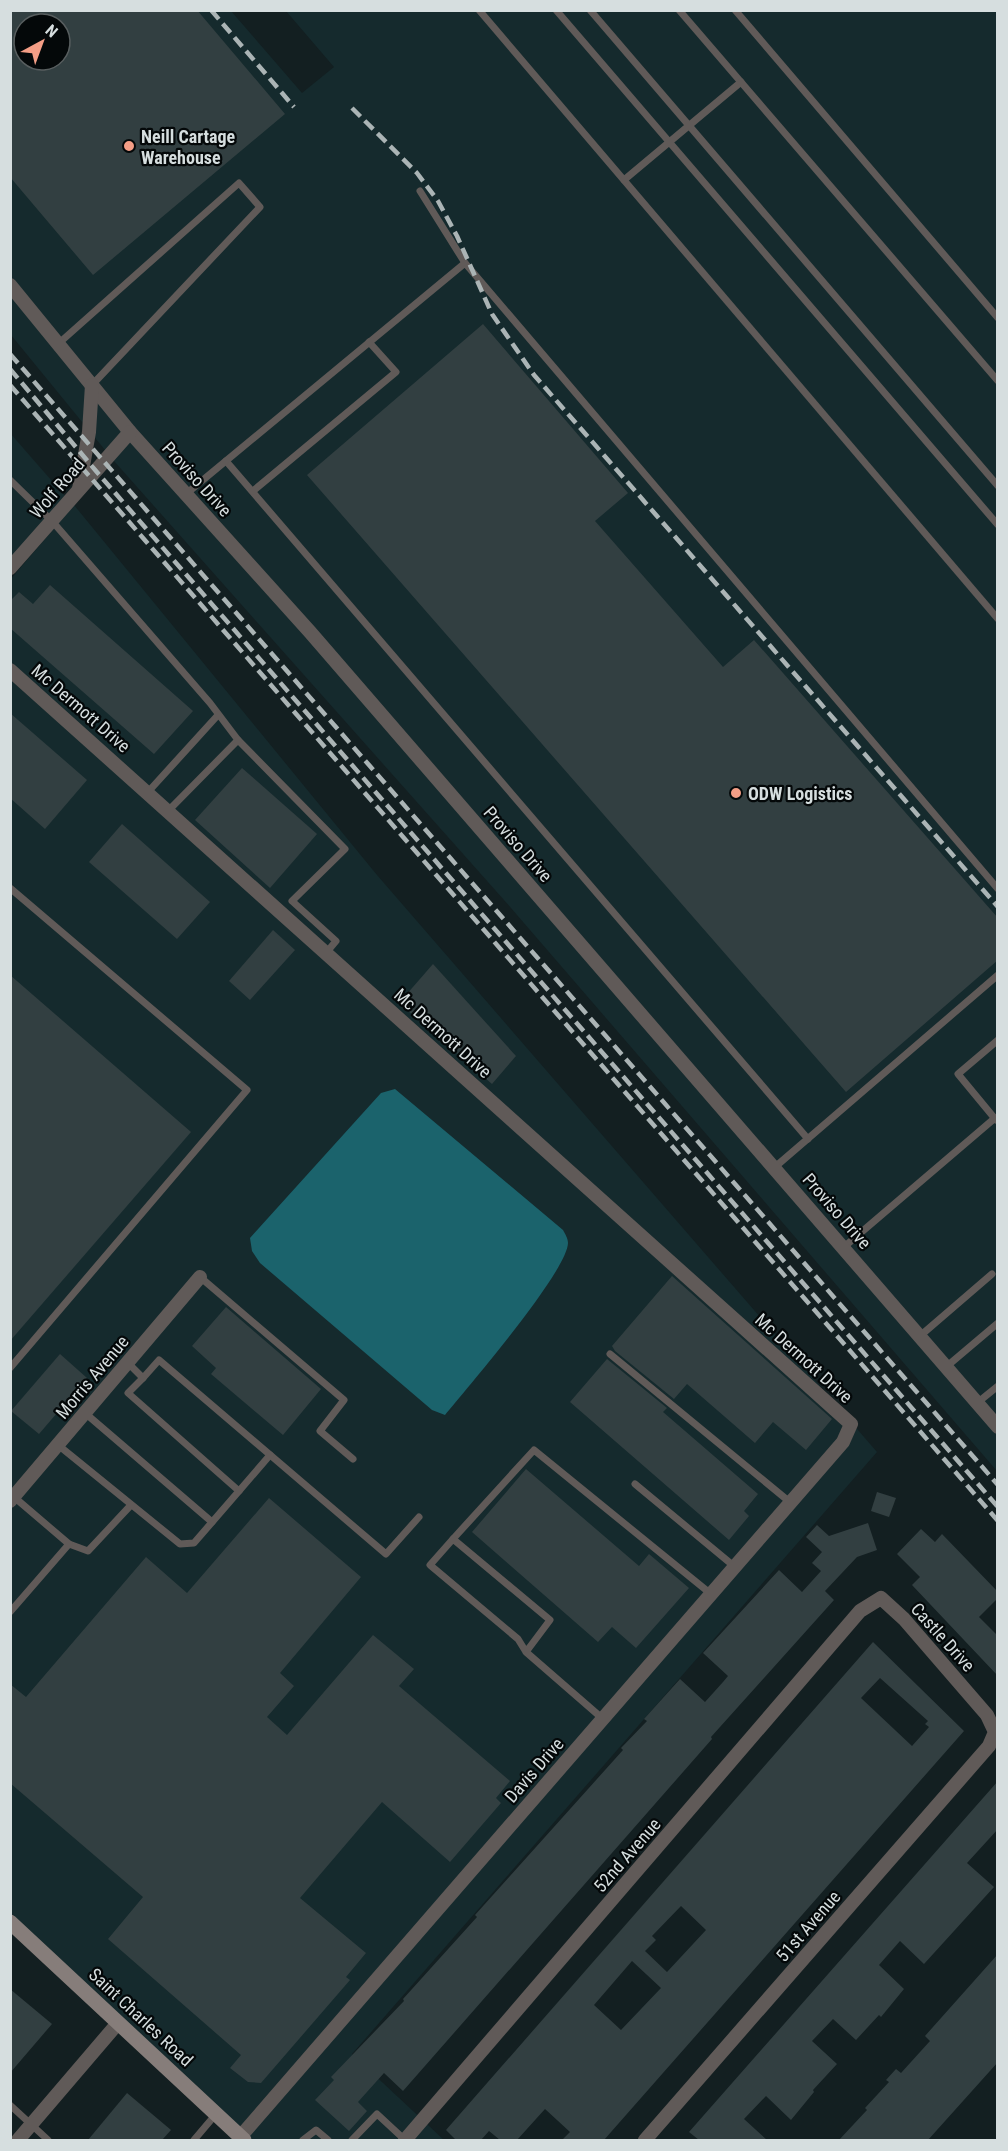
<svg xmlns="http://www.w3.org/2000/svg" width="1008" height="2151" viewBox="0 0 1008 2151" font-family="'Roboto Condensed',sans-serif">
  <style>
    .built { fill: #152a2d; fill-rule: evenodd }
    .water { fill: #1b636c }
    .building { fill: #323f41; fill-rule: evenodd }
    .lines { fill: none; stroke-linecap: round; stroke-linejoin: round }
    .lane { stroke: #605a58; stroke-width: 7 }
    .street { stroke: #605a58; stroke-width: 14 }
    .secondary { stroke: #867d7a; stroke-width: 15 }
    .rail { stroke: #abb4b5; stroke-width: 4.5; stroke-dasharray: 12 6; stroke-linecap: butt }
    .poi-dot { fill: #f49e86; stroke: #040809; stroke-width: 2 }
    .labels { text-anchor: middle; dominant-baseline: central; stroke-width: 4.5; stroke-linejoin: round; paint-order: stroke }
    .poi-label { font-size: 18px; font-weight: bold; fill: #d6dedf; stroke: #040809; text-anchor: start }
    .street-label { font-size: 18px; fill: #d6dedf; stroke: #040809 }
  </style>
  <rect width="100%" height="100%" fill="#131f21"/>
  <!-- built -->
  <g class="built">
    <path d="M10 11H231L302 93 334 67 286 11H997V1471L511 908 114 461 11 335ZM24 24H60V60H24Z"/>
    <path d="M10 433 65 496 10 561Z"/>
    <path d="M74 505 377 875 877 1452 352 2054 444 2140H244L11 1919 10 580Z"/>
  </g>
  <!-- water -->
  <path class="water" d="M395 1089 563 1230C565 1234 568 1238 568 1243 567 1272 468 1387 445 1415L432 1410 260 1263 252 1251 250 1238 381 1093Z"/>
  <!-- building -->
  <g class="building">
    <path d="M10 10H197L285 114 93 275 10 177ZM24 24H60V60H24Z"/>
    <path d="M483 324 628 493 595 521 723 667 754 640 998 918V960L846 1092 307 475Z"/>
    <path d="M50 585 193 711 154 754 10 628V601L19 592 33 604Z"/>
    <path d="M10 713 87 780 45 829 10 798Z"/>
    <path d="M242 768 317 834 270 888 195 820Z"/>
    <path d="M122 824 210 902 177 939 89 862Z"/>
    <path d="M273 930 295 950 250 1000 229 981Z"/>
    <path d="M433 964 516 1056 492 1084 399 1003Z"/>
    <path d="M10 975 191 1132 10 1341Z"/>
    <path d="M672 1276 832 1419 806 1450 773 1422 755 1443 687 1384 674 1399 615 1351 612 1346Z"/>
    <path d="M226 1307 321 1389 283 1435 211 1374 216 1368 192 1346Z"/>
    <path d="M60 1354 87 1378 39 1434 11 1411Z"/>
    <path d="M607 1359 667 1408 663 1412 758 1494 744 1511 749 1516 729 1540 570 1402Z"/>
    <path d="M526 1469 639 1566 649 1554 689 1588 636 1648 612 1627 598 1642 472 1532Z"/>
    <path d="M877 1492 896 1498 889 1517 871 1511Z"/>
    <path d="M269 1498 361 1577 280 1673 294 1686 267 1717 287 1735 373 1635 414 1669 399 1686 510 1781 496 1798 501 1803 450 1862 382 1802 300 1898 366 1953 346 1977 350 1980 261 2083 248 2082 230 2068 241 2055 108 1939 143 1897 10 1783V1684L26 1697 146 1557 187 1593Z"/>
    <path d="M868 1523 877 1550 857 1557 825 1591 834 1600 711 1737 712 1739 403 2091 384 2073 358 2102 367 2111 349 2131 315 2100 334 2080 331 2077 404 2001 403 1999 477 1917 475 1915 623 1750 621 1748 647 1721 644 1719 680 1679 705 1702 723 1682 728 1676 703 1653 779 1570 802 1592 821 1571 812 1563 822 1552 806 1537 817 1525 829 1536Z"/>
    <path d="M921 1529 935 1542 942 1534 998 1592V1598L979 1617 998 1636V1676L912 1585 920 1577 897 1554Z"/>
    <path d="M873 1642 964 1731 604 2140H562L570 2132 545 2109 517 2140H500L489 2131 481 2140H456L446 2130ZM880 1678 928 1721 925 1724 929 1727 912 1746 861 1698ZM681 1906 706 1930 667 1972 645 1951 656 1940 652 1936ZM632 1961 661 1988 621 2030 594 2005Z"/>
    <path d="M998 1781V1829L967 1863 994 1887 924 1964 900 1941 879 1965 904 1989 881 2017 879 2015 856 2040 833 2019 812 2041 837 2064 813 2090 814 2092 791 2120 766 2096 744 2119 767 2140H699L689 2132Z"/>
    <path d="M998 1954V2062L928 2140H839L867 2110 865 2108 889 2082 886 2080 896 2069 901 2073 930 2041 925 2036Z"/>
    <path d="M10 1989 52 2024 10 2073Z"/>
    <path d="M127 2093 171 2130 162 2140H88Z"/>
  </g>
  <g class="lines">
    <!-- lane -->
    <g class="lane">
      <path d="M479 10 998 619"/>
      <path d="M556 10 998 525"/>
      <path d="M590 10 998 486"/>
      <path d="M679 10 998 381"/>
      <path d="M735 10 998 318"/>
      <path d="M624 180 741 82"/>
      <path d="M420 191 465 263"/>
      <path d="M58 344 239 183 260 207 92 385"/>
      <path d="M226 461 808 1139"/>
      <path d="M10 480 52 521 210 703 238 740 345 849 292 901 336 941 326 953"/>
      <path d="M253 491 396 372 369 342"/>
      <path d="M186 494 465 263 998 889"/>
      <path d="M148 792 218 715"/>
      <path d="M169 810 238 740"/>
      <path d="M10 888 247 1090 10 1368"/>
      <path d="M996 1120 958 1074 998 1040"/>
      <path d="M775 1167 998 975"/>
      <path d="M844 1247 995 1118"/>
      <path d="M200 1277 344 1400 320 1431 353 1459"/>
      <path d="M920 1336 992 1274"/>
      <path d="M610 1354 791 1503"/>
      <path d="M128 1363 143 1378 159 1360 386 1554 419 1517"/>
      <path d="M946 1367 998 1323"/>
      <path d="M977 1403 998 1386"/>
      <path d="M85 1413 212 1522"/>
      <path d="M58 1445 180 1544 194 1543 239 1491 128 1393 143 1378"/>
      <path d="M635 1484 735 1567"/>
      <path d="M239 1491 270 1455"/>
      <path d="M453 1539 534 1450 711 1594"/>
      <path d="M69 1544 88 1551 131 1505"/>
      <path d="M10 1612 69 1544 14 1497"/>
      <path d="M526 1652 550 1620 453 1539 430 1565 518 1639 526 1652 603 1719"/>
      <path d="M10 2105 48 2140"/>
      <path d="M194 2140 216 2114"/>
      <path d="M303 2140 316 2130 328 2140"/>
      <path d="M352 2140 377 2114 405 2140"/>
    </g>
    <!-- street -->
    <g class="street">
      <path d="M10 285 130 432 310 632 998 1427"/>
      <path d="M79 489 89 432 92 385"/>
      <path d="M10 568 130 432"/>
      <path d="M10 670 851 1424 843 1442 240 2137"/>
      <path d="M10 1501 200 1277"/>
      <path d="M18 2140 118 2023"/>
      <path d="M405 2140 860 1611 881 1598 904 1619 987 1715 995 1732 989 1746 645 2140"/>
    </g>
    <!-- secondary -->
    <path class="secondary" d="M10 1922 244 2140"/>
    <!-- rail -->
    <g class="rail">
      <path d="M211 10 294 107"/>
      <path d="M352 108 417 173 438 201 457 236 492 314 534 375 998 907"/>
      <path d="M10 354 998 1485"/>
      <path d="M10 369 96 471 998 1507"/>
      <path d="M10 385 998 1521"/>
    </g>
  </g>
  <!-- markers -->
  <g class="poi-dot">
    <circle cx="129" cy="146" r="6"/>
    <circle cx="736" cy="793" r="6"/>
  </g>
  <g class="labels">
    <!-- poi labels -->
    <g class="poi-label">
      <text x="141" y="136">Neill Cartage<tspan x="141" dy="21">Warehouse</tspan></text>
      <text x="748" y="793">ODW Logistics</text>
    </g>
    <!-- street labels -->
    <g class="street-label">
      <text transform="translate(197 479) rotate(48)">Proviso Drive</text>
      <text transform="translate(57 488) rotate(-49)">Wolf Road</text>
      <text transform="translate(81 708) rotate(41)">Mc Dermott Drive</text>
      <text transform="translate(518 844) rotate(49)">Proviso Drive</text>
      <text transform="translate(443 1033) rotate(42)">Mc Dermott Drive</text>
      <text transform="translate(837 1211) rotate(49)">Proviso Drive</text>
      <text transform="translate(804 1358) rotate(42)">Mc Dermott Drive</text>
      <text transform="translate(92 1377) rotate(-50)">Morris Avenue</text>
      <text transform="translate(943 1637) rotate(48)">Castle Drive</text>
      <text transform="translate(534 1770) rotate(-49)">Davis Drive</text>
      <text transform="translate(627 1855) rotate(-49)">52nd Avenue</text>
      <text transform="translate(808 1926) rotate(-49)">51st Avenue</text>
      <text transform="translate(141 2017) rotate(43)">Saint Charles Road</text>
    </g>
  </g>
  <!-- border -->
  <rect width="1008" height="2151" fill="none" stroke="#d6dedf" stroke-width="24"/>
  <!-- north arrow -->
  <g transform="translate(42 42) rotate(41)"><circle r="28" fill="#040809" stroke="#585e5f" stroke-width="1.5"/>
  <path d="M0-4.5L10 22L0 15L-10 22Z" fill="#f49e86"/>
  <text y="-9" font-size="16" font-weight="bold" text-anchor="middle" fill="#d6dedf">N</text>
  </g>
</svg>
